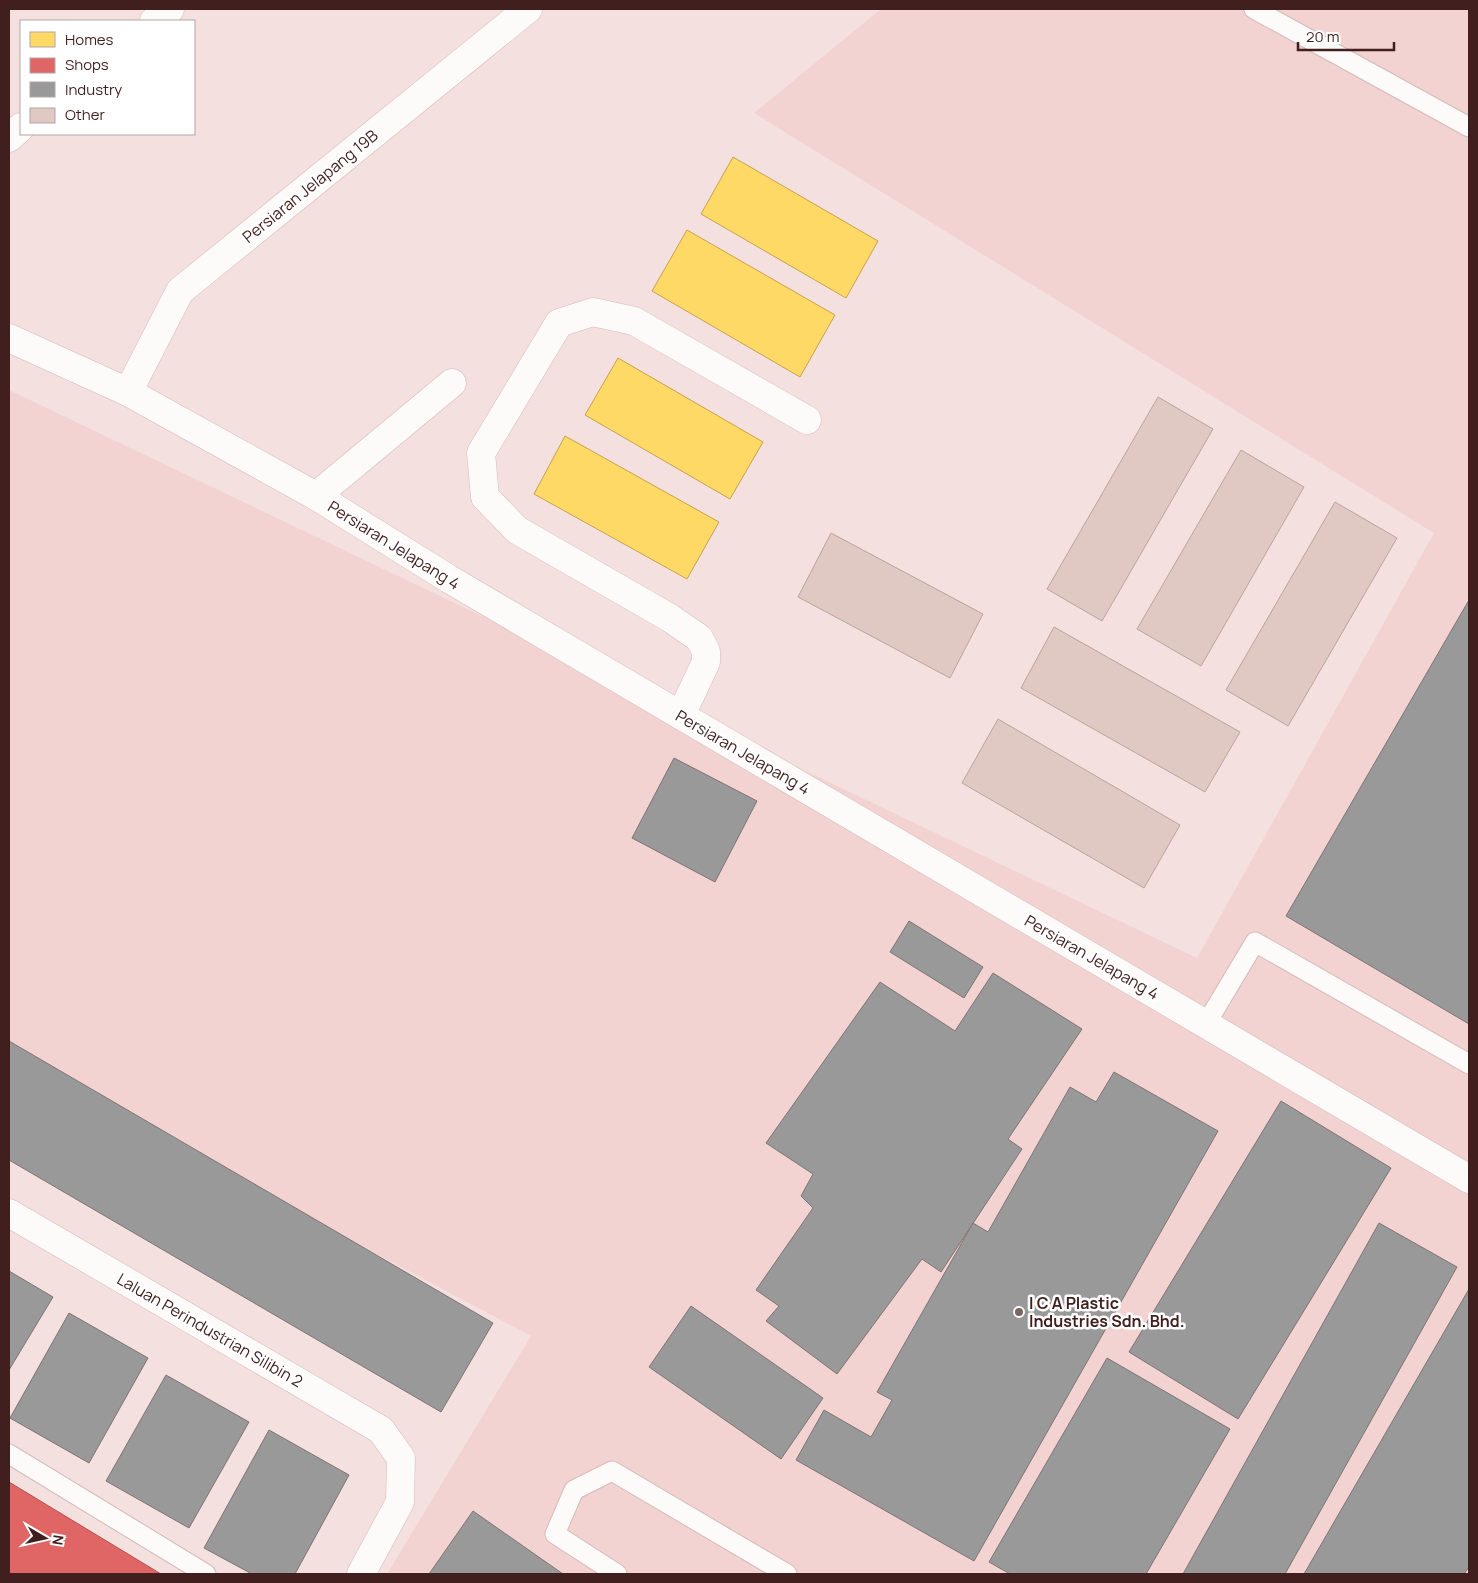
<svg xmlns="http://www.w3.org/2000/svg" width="1478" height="1583" viewBox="0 0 1478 1583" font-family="Manrope,sans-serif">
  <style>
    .built { fill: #f2d3d1 }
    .homes { fill: #ffd966; stroke: #c6a150 }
    .shops { fill: #e06666; stroke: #b05150 }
    .industry { fill: #999; stroke: #7e7474 }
    .building { fill: #dfc9c2; stroke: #bba49d }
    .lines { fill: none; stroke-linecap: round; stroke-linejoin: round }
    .lane-casing { stroke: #d4bbb9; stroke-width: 21 }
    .street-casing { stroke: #d4bbb9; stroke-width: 29 }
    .lane { stroke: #fdfafa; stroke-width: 19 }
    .street { stroke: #fdfafa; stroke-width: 28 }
    .poi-dot { fill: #7f6361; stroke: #fff; stroke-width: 2 }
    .labels { text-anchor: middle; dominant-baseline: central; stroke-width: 5; stroke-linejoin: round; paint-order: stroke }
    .street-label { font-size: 16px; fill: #401f1e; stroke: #fff }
    .poi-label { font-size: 16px; font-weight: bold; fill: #401f1e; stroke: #fff; text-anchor: start }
  </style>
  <rect width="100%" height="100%" fill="#f4e0de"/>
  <!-- built -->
  <path class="built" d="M881 9H1469V1574H387L531 1336 9 1059V390L1197 958 1434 533 754 113Z"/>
  <!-- homes -->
  <g class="homes">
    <path d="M733 157 878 241 846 298 701 214Z"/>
    <path d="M687 230 835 315 800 377 652 291Z"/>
    <path d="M618 358 763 442 730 499 585 415Z"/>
    <path d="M565 436 719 522 687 579 534 494Z"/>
  </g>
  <!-- shops -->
  <path class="shops" d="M9 1482 161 1574H9Z"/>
  <!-- industry -->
  <g class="industry">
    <path d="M1469 600V1024L1286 916Z"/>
    <path d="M674 758 757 801 715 882 632 838Z"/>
    <path d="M909 921 983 967 964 998 890 952Z"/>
    <path d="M993 973 1082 1029 1008 1139 1022 1149 941 1272 922 1259 837 1374 766 1321 779 1306 756 1290 813 1208 801 1196 813 1174 766 1143 880 982 955 1031Z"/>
    <path d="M9 1041 493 1323 441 1412 9 1160Z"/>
    <path d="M1114 1072 1218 1131 974 1561 796 1460 824 1410 871 1437 892 1400 877 1392 973 1223 988 1232 1070 1087 1096 1102Z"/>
    <path d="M1281 1101 1391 1168 1238 1419 1129 1352Z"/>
    <path d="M1379 1223 1457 1267 1285 1574H1183Z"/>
    <path d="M9 1271 53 1297 9 1370Z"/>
    <path d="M1469 1289V1567L1464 1574H1304Z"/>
    <path d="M691 1306 823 1398 781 1459 649 1367Z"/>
    <path d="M69 1313 148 1358 89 1463 10 1418Z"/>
    <path d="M1107 1358 1230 1429 1146 1574H1010L989 1562Z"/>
    <path d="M166 1375 249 1422 189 1528 106 1481Z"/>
    <path d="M269 1430 349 1475 295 1574H252L204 1548Z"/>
    <path d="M473 1511 563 1574H429Z"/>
  </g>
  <!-- building -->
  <g class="building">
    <path d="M1158 397 1213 429 1102 621 1047 589Z"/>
    <path d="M1241 450 1304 487 1201 666 1137 629Z"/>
    <path d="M1335 502 1397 538 1288 726 1226 690Z"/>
    <path d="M831 533 983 614 950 678 798 597Z"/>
    <path d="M1054 627 1240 732 1205 792 1021 688Z"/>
    <path d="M998 719 1180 825 1144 888 962 783Z"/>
  </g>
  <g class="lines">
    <defs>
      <g id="lane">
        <path d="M1254 9 1469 127"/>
        <path d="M1206 1024 1255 942 1469 1064"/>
        <path d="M9 1454 206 1574"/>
        <path d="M617 1574 555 1534 574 1490 612 1471 787 1574"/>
      </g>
      <g id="street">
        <path d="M154 21 170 9"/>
        <path d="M9 138 21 127"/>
        <path d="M9 338 128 392 316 496 449 579 1469 1179"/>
        <path d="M128 392 180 291 528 9"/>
        <path d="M316 496 452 383"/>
        <path d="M681 715 706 662V651L699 638 670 618 517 530 485 497 481 453 559 323 593 312 634 321 807 420"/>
        <path d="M9 1213 381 1430 401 1458 400 1502 361 1574"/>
      </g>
    </defs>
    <!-- lane casing -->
    <use href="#lane" class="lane-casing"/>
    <!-- street casing -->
    <use href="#street" class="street-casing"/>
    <!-- lane -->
    <use href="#lane" class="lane"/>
    <!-- street -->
    <use href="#street" class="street"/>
  </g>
  <!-- markers -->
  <circle class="poi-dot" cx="1019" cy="1312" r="5"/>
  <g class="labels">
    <!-- street labels -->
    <g class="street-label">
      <text transform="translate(310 186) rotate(-39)">Persiaran Jelapang 19B</text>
      <text transform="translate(394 545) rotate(32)">Persiaran Jelapang 4</text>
      <text transform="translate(743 752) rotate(30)">Persiaran Jelapang 4</text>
      <text transform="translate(1092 957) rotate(30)">Persiaran Jelapang 4</text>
      <text transform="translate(210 1330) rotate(30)">Laluan Perindustrian Silibin 2</text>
    </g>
    <!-- poi labels -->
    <g class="poi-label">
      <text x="1029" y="1303">I C A Plastic<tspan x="1029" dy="18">Industries Sdn. Bhd.</tspan></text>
    </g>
  </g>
  <!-- border -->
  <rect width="1478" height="1583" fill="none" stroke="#401f1e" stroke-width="20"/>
  <!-- legend -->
  <rect x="20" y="20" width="175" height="115" fill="#ffffff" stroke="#b3a5a5"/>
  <rect x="30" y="32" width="25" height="15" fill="#ffd966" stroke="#b3a5a5"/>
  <text x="65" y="45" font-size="15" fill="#401f1e">Homes</text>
  <rect x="30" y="58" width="25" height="15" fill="#e06666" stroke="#b3a5a5"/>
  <text x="65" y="70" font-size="15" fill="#401f1e">Shops</text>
  <rect x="30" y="82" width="25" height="15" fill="#999999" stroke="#b3a5a5"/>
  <text x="65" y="95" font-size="15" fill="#401f1e">Industry</text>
  <rect x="30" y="108" width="25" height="15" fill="#dfc9c2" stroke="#b3a5a5"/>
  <text x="65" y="120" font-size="15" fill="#401f1e">Other</text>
  <!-- north arrow -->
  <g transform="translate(45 1538) rotate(99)" stroke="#ffffff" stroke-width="4" paint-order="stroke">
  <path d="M0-4L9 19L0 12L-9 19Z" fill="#401f1e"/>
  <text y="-8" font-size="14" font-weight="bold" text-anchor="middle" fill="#401f1e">N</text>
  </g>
  <!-- scale -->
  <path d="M1298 42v8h96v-8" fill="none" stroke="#401f1e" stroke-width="2.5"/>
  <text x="1306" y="42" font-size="15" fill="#401f1e" stroke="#ffffff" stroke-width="4" paint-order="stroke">20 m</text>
</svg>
